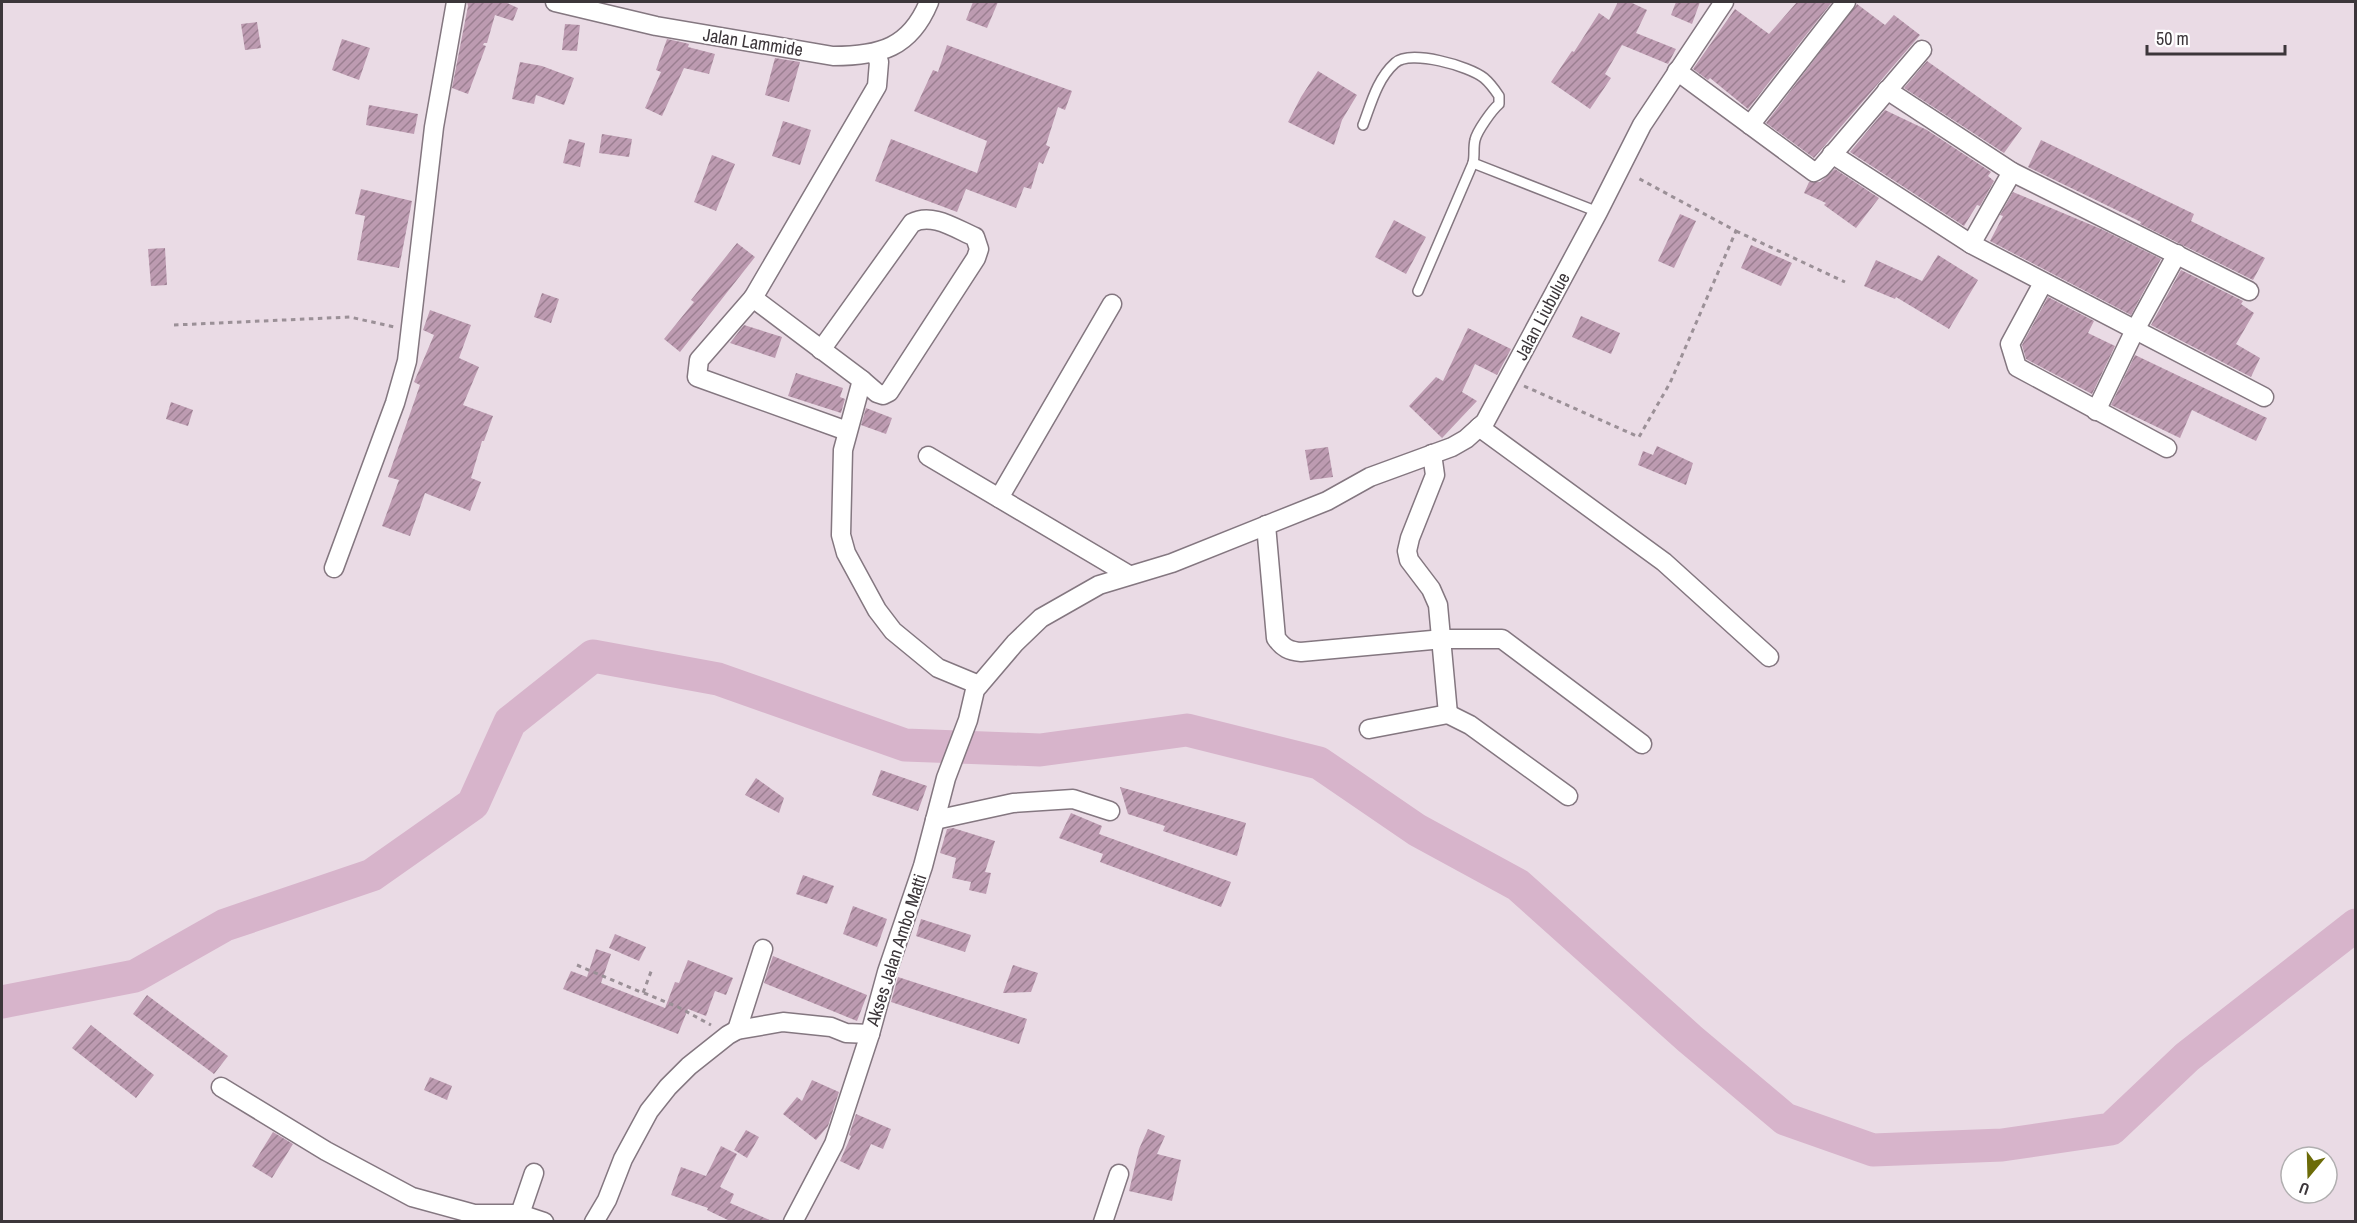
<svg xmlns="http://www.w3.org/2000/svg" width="2357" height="1223" viewBox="0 0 2357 1223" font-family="'Archivo Narrow',sans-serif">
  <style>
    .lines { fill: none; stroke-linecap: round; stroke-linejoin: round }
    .river { stroke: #d7b4cb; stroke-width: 33 }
    .building { fill: url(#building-hatch) }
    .service-casing { stroke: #847780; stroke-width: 12 }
    .minor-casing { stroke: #847780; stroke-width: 21 }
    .path { stroke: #9b9097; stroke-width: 3; stroke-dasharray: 4.5 4.5; stroke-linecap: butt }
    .service { stroke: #fff; stroke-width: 9 }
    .minor { stroke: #fff; stroke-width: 18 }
    .labels { text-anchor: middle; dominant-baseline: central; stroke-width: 4.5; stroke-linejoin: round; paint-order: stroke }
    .street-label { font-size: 18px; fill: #3c363a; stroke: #fff }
  </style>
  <defs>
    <pattern id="building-hatch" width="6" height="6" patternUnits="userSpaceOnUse" patternTransform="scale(1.5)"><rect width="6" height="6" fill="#bd9bb1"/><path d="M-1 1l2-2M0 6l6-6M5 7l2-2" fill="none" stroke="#9b7f91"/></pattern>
  </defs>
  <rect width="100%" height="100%" fill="#eadbe5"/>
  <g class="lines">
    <!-- river -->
    <path class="river" d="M2 1002 135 976 225 925 372 875 473 804 510 722 593 656 718 679 905 745 1040 750 1187 730 1319 763 1417 830 1518 885 1690 1039 1785 1119 1873 1150 2002 1145 2111 1129 2187 1057 2356 925"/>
  </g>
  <!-- building -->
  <g class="building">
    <path d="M467 2H505L518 8 513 21 495 15 487 43H484L483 45 486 46 468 94 452 88 468 6Z"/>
    <path d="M973 2H998L987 28 966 20Z"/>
    <path d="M1618 2H1630L1647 10 1636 33 1676 49 1668 64 1622 45 1605 74 1611 78 1590 109 1551 82 1572 51 1574 52 1599 13 1609 20Z"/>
    <path d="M1676 2H1700L1692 24 1671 15Z"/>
    <path d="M1797 2H1832L1748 109 1710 78 1708 80 1693 69 1735 9 1769 34Z"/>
    <path d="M1857 4 1885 25 1894 15 1920 35 1814 158 1766 123Z"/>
    <path d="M257 22 261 48 245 50 241 24Z"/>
    <path d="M565 24 580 25 577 51 562 50Z"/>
    <path d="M342 39 370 48 359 80 332 70Z"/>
    <path d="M667 39 681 42 689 44 688 47 715 54 709 74 684 68 662 116 645 108 661 72 656 70Z"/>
    <path d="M947 45 1072 91 1065 110 1058 107 1046 145 1050 147 1043 164 1039 162 1031 189 1024 187 1016 208 966 189 957 212 875 181 891 139 977 173 987 141 914 111 933 70 938 72Z"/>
    <path d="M775 58 800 62 789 102 765 95Z"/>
    <path d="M1927 61 2022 128 2004 153 1904 88Z"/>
    <path d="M520 62 542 66 574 78 564 105 536 95 534 104 512 99Z"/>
    <path d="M1318 71 1357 95 1342 120 1334 145 1288 122 1301 97Z"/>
    <path d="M369 105 418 114 414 134 366 125Z"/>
    <path d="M1885 110 1927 130 1991 172 1988 176 1994 181 1980 206 1977 205 1964 226 1850 152Z"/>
    <path d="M783 121 811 130 800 165 772 156Z"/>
    <path d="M602 134 632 139 629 157 599 153Z"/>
    <path d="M569 139 585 143 580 167 563 163Z"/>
    <path d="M2041 140 2194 214 2191 221 2265 258 2253 280 2140 224 2141 222 2028 167Z"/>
    <path d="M712 155 735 164 716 211 694 202Z"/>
    <path d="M1835 169 1879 198 1856 228 1824 205 1826 203 1804 193 1809 182H1820Z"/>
    <path d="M361 189 412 201 399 268 357 260 365 216 355 214Z"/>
    <path d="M2013 192 2101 229 2161 259 2131 315 1990 241 2003 216 2000 215Z"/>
    <path d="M1680 214 1696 221 1674 268 1658 261Z"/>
    <path d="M1394 220 1426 237 1406 274 1375 257Z"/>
    <path d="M737 243 755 257 680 352 664 339 694 302 691 300Z"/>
    <path d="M1751 245 1792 263 1781 286 1741 268Z"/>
    <path d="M165 248 167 285 151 286 148 249Z"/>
    <path d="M1938 255 1978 280 1949 329 1896 297 1895 299 1864 286 1876 260 1922 281Z"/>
    <path d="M2181 270 2243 301 2241 304 2254 313 2236 344 2260 358 2251 377 2151 325Z"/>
    <path d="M542 293 559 299 551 323 534 317Z"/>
    <path d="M2048 297 2094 321 2088 333 2115 346 2092 394 2026 359 2022 345Z"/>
    <path d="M430 310 471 325 459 358 479 367 463 405 493 416 484 441H482L471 478 481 482 470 511 425 493 410 536 382 526 399 480 388 477 420 385 414 382 434 335 423 330Z"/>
    <path d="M1581 316 1620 333 1611 354 1572 337Z"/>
    <path d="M744 325 782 337 775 358 730 343Z"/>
    <path d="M1468 328 1511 349 1497 375 1475 364 1462 392 1477 401 1442 438 1409 406 1436 377 1443 381Z"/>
    <path d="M2135 355 2267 418 2256 441 2192 410 2180 438 2111 405Z"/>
    <path d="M796 373 843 388 840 397 845 399 841 413 788 396Z"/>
    <path d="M171 402 193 410 188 426 166 419Z"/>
    <path d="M866 408 892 418 886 434 861 425Z"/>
    <path d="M1657 446 1693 463 1686 485 1638 465 1643 451 1653 455Z"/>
    <path d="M1328 447 1333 477 1310 480 1305 450Z"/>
    <path d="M881 770 927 786 918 811 872 795Z"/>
    <path d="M756 778 784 798 779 813 745 795Z"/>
    <path d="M1120 787 1246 823 1237 856 1163 831 1165 826 1128 814Z"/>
    <path d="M1071 813 1102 826 1099 834 1231 882 1221 907 1100 862 1103 854 1059 838Z"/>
    <path d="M953 828 995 841 985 872 991 873 986 894 969 890 971 882 952 878 956 858 940 853 947 829Z"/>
    <path d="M803 875 834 886 827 904 796 894Z"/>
    <path d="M853 906 887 919 877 947 843 934Z"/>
    <path d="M921 919 971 935 965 952 916 936Z"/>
    <path d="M615 934 646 947 639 961 609 948Z"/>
    <path d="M596 949 611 954 601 983 665 1008 675 982 679 983 688 960 733 978 726 995 715 991 706 1016 688 1009 678 1034 563 989 571 971 587 977Z"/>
    <path d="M773 956 867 995 857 1021 764 983Z"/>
    <path d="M1013 965 1038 973 1031 992 1003 993Z"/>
    <path d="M898 977 1027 1019 1019 1044 891 1002Z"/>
    <path d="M147 995 228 1056 214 1074 133 1014Z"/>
    <path d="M91 1025 154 1075 136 1098 72 1048Z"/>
    <path d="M430 1077 452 1086 447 1100 424 1090Z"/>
    <path d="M812 1080 839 1092 828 1126 816 1140 783 1114 797 1097 802 1101Z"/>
    <path d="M856 1114 891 1129 883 1149 871 1144 859 1170 840 1161 851 1136 849 1135Z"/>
    <path d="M1148 1129 1165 1136 1157 1154 1181 1160 1172 1201 1129 1191 1139 1149Z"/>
    <path d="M746 1130 759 1137 747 1158 734 1150Z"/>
    <path d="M273 1132 293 1144 272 1178 252 1166Z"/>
    <path d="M721 1146 737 1154 720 1187 734 1194 730 1203 772 1221H730L707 1210 708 1208 671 1195 681 1167 706 1176Z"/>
  </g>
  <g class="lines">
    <defs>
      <g id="service">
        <path d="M1363 125C1371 104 1377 79 1395 63 1410 49 1469 66 1484 78 1490 83 1495 90 1499 96V104C1492 110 1477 131 1475 140 1473 148 1475 155 1473 163L1418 291"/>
        <path d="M1473 163 1598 212"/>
      </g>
      <g id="minor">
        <path d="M555 2 656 26 833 56C880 56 910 48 929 2"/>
        <path d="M875 53 879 62 877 86 753 298 862 380 843 450 841 535 846 553 877 610 893 631 938 668 979 685"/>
        <path d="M1677 71 1814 172 1821 168 1922 50"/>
        <path d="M1887 90 2012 172 2249 291"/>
        <path d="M1750 125 1846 2"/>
        <path d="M1832 154 1971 244 2264 397"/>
        <path d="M1971 244 2012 172"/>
        <path d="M2043 283 2010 344 2017 367 2167 448"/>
        <path d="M753 298 699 360 697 377 847 431"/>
        <path d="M821 350 912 223C932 212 956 229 975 237L979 249 976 258 889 392 883 395 877 393 862 380"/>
        <path d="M2096 411 2135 330 2177 254"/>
        <path d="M1479 427 1664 562 1769 657"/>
        <path d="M1432 454 1435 475 1410 538 1407 551 1409 560 1431 589 1438 605 1448 714"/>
        <path d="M928 456 1129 575"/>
        <path d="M999 498 1112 304"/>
        <path d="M1266 525 1276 638C1283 648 1289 651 1301 652L1443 639H1502L1642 744"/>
        <path d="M334 568 395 403 407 361 434 127 456 2"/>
        <path d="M1369 729 1448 714 1470 725 1568 796"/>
        <path d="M935 820 1013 803 1073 799 1110 811"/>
        <path d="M737 1030 763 949"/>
        <path d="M221 1087 326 1151 412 1197 474 1214H520L544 1222"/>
        <path d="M520 1214 534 1173"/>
        <path d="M594 1222 607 1200 623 1159 649 1111 668 1087 689 1066 728 1035 737 1030 783 1022 831 1027 846 1033 870 1034 887 972 923 866 946 778 968 720 975 690 1015 643 1041 618 1099 585 1172 563 1327 501 1370 477 1452 447 1466 439 1485 422 1598 212 1642 125 1724 2"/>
        <path d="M793 1222 834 1144 870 1034"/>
        <path d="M1103 1222 1119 1174"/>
      </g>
    </defs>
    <!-- service casing -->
    <use href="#service" class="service-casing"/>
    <!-- minor casing -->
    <use href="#minor" class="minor-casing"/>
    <!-- path -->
    <g class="path">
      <path d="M1736 231 1845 282"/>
      <path d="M174 325 350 317 394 327"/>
      <path d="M1524 386 1639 437 1670 383 1736 231 1636 177"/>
      <path d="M577 965 643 993 652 969"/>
      <path d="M644 993 678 1007 711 1025"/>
    </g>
    <!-- service -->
    <use href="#service" class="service"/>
    <!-- minor -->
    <use href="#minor" class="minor"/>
  </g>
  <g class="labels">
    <!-- street labels -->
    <g class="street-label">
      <text transform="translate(753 42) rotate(9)">Jalan Lammide</text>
      <text transform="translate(1542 316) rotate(-62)">Jalan Liubulue</text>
      <text transform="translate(896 950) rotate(-72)">Akses Jalan Ambo Matti</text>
    </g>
  </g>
  <!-- border -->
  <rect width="2357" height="1223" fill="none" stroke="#3c363a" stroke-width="6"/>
  <!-- north arrow -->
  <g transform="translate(2309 1175) rotate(199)"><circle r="28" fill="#ffffff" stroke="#b1afb0" stroke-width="1.5"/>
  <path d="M0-4.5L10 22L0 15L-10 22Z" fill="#6c6b08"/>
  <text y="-9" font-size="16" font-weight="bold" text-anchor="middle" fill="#3c363a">U</text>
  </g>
  <!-- scale -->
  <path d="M2147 45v9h138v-9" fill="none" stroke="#3c363a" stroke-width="3"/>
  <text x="2156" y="45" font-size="18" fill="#3c363a" stroke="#ffffff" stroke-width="4.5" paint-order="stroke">50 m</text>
</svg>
